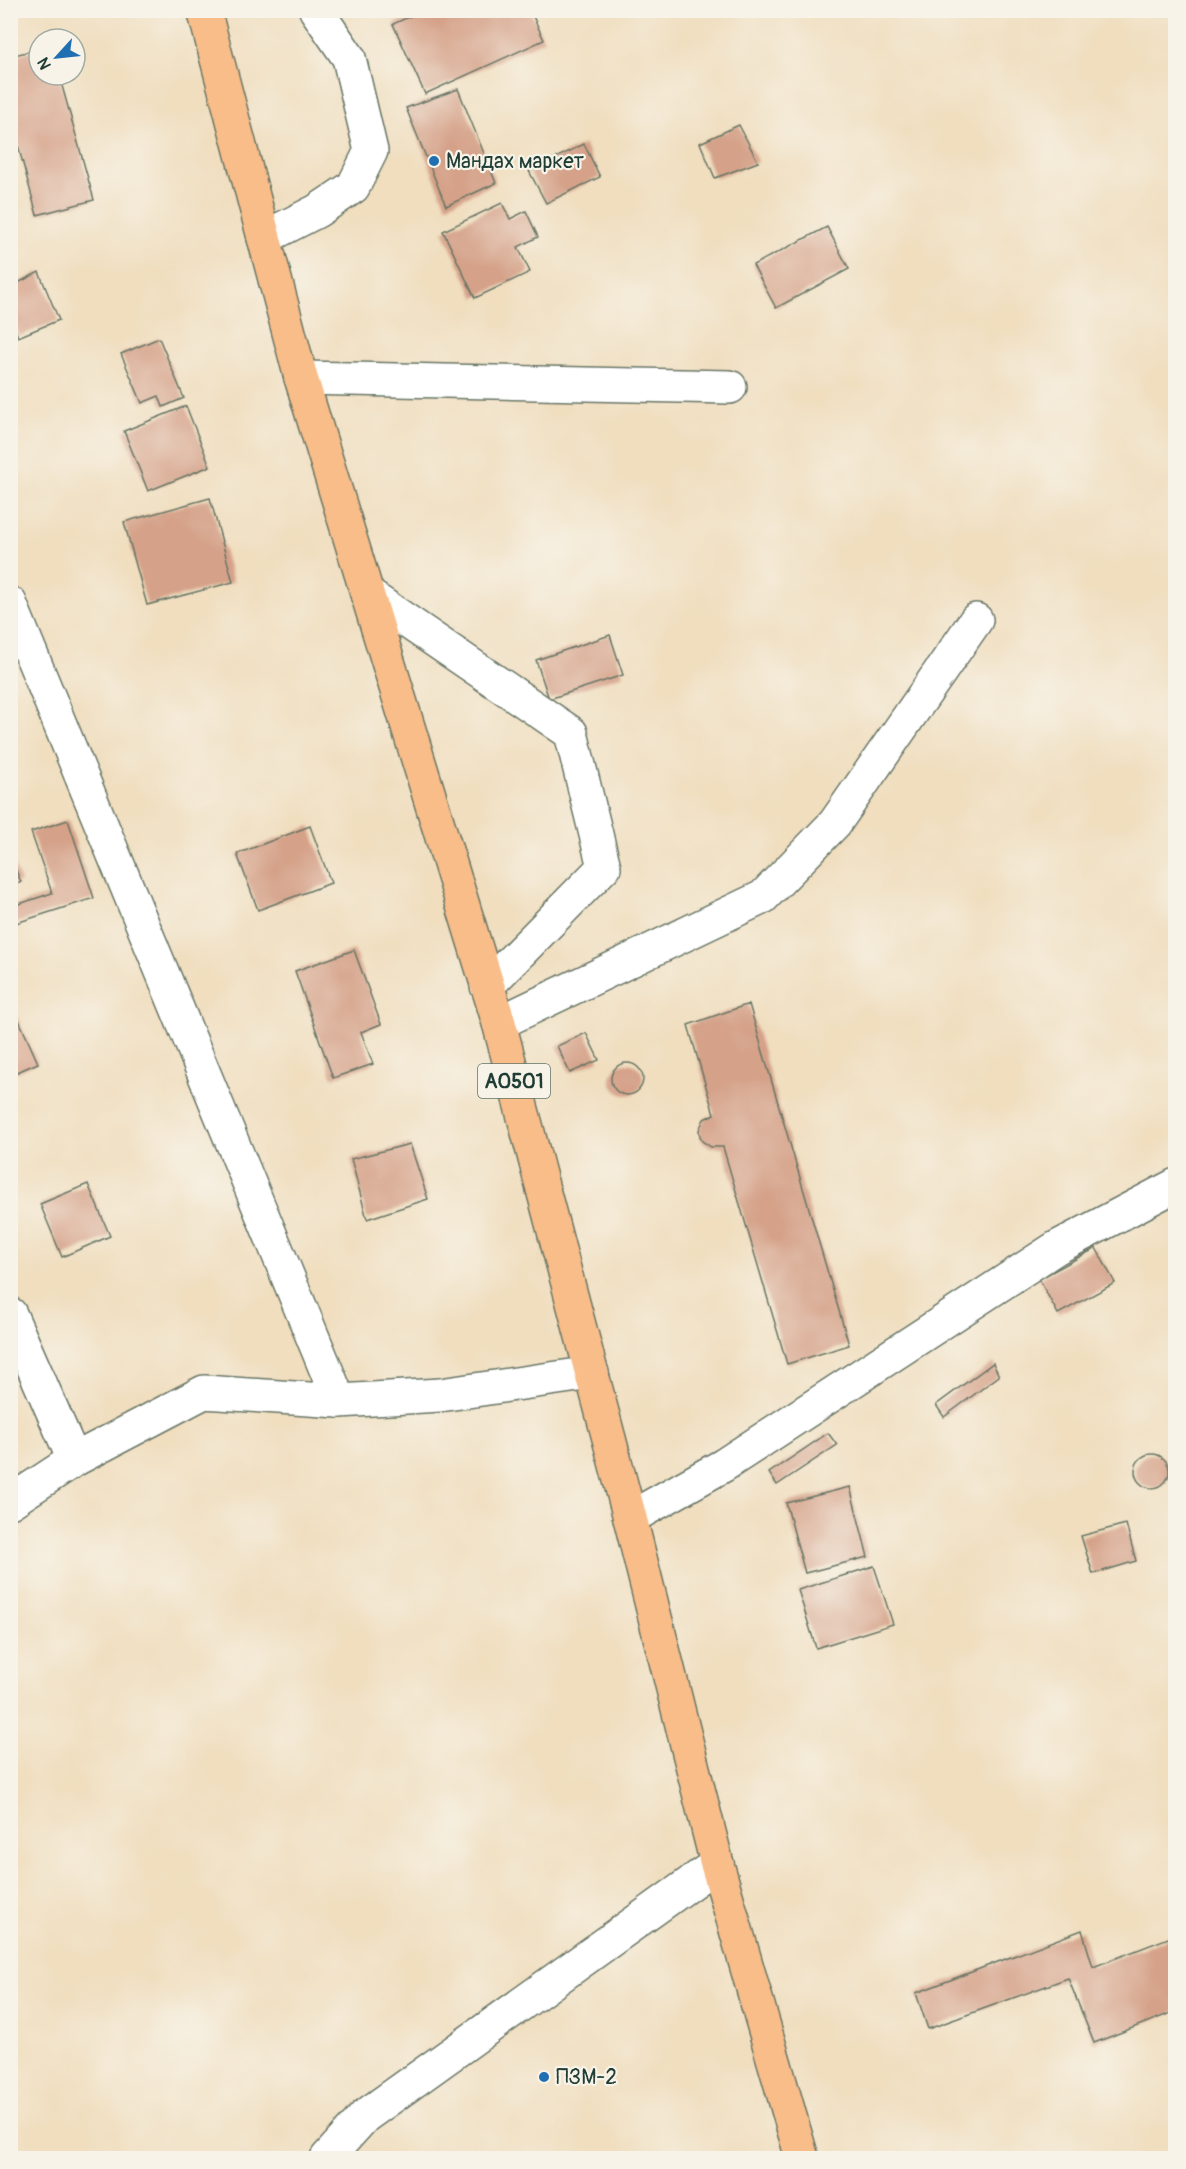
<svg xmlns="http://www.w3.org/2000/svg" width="1186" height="2169" viewBox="0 0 1186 2169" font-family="Pangolin,sans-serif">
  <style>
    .building { fill: #d5a289 }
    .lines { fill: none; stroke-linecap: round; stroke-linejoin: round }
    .minor-casing { stroke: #687565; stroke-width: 36 }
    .highway-casing { stroke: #687565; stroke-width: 36 }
    .minor { stroke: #fff; stroke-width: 33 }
    .highway { stroke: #f8bd89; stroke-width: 33 }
    .poi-dot { fill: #1f6fb2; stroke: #f7f3e8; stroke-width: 2 }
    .labels { text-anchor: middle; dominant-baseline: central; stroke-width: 4.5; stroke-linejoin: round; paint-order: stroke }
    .shield { fill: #f7f3e8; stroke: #60746a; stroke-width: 1.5 }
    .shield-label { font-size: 20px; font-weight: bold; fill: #1f3d34 }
    .poi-label { font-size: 21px; fill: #1f3d34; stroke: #f7f3e8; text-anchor: start }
  </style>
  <rect width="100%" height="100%" fill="#f7f3e8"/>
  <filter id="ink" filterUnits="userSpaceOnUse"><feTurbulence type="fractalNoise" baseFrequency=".0167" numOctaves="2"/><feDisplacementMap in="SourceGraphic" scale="12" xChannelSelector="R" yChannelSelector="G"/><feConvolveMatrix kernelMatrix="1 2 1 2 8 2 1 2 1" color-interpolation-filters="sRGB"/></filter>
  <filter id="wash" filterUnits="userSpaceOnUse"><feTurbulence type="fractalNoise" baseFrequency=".008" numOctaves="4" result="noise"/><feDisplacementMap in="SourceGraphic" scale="24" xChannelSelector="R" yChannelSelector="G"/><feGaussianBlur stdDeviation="1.35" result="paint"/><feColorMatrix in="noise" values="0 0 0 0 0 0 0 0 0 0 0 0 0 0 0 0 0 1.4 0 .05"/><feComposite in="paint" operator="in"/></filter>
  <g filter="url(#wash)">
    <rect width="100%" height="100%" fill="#f0debf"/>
    <g id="blocks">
      <!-- building -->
      <g class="building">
        <path d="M424 10H530L544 40 425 94 393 24Z"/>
        <path d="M39 49V75H59L94 200 37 215 10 116V56Z"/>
        <path d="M458 89 496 183 446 206 406 108Z"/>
        <path d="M739 125 758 162 715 178 700 143Z"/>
        <path d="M584 144 600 177 546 203 529 171Z"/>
        <path d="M502 203 510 219 526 211 538 237 518 247 530 272 475 298 443 231Z"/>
        <path d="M827 227 849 269 776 308 753 265Z"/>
        <path d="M39 272 59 320 18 337 10 316V287Z"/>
        <path d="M159 338 184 398 163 407 159 396 142 403 121 354Z"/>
        <path d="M186 406 210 466 148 491 124 431Z"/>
        <path d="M210 498 233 582 147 605 124 522Z"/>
        <path d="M610 635 623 675 549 699 536 660Z"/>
        <path d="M68 820 94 898 10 925V907L52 893 31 832Z"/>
        <path d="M310 826 331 883 258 910 237 854Z"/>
        <path d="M10 856 21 882 10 886Z"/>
        <path d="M354 950 381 1024 361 1032 373 1064 333 1078 295 971Z"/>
        <path d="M10 1000 38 1063 10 1075Z"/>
        <path d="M749 1004 849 1345 787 1364 723 1147H711L702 1141 700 1136 699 1130 704 1119 714 1114 688 1025Z"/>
        <path d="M586 1033 599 1060 570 1073 557 1046Z"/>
        <circle cx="627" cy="1079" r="16"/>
        <path d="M410 1144 428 1199 367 1219 351 1159Z"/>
        <path d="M88 1184 110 1236 62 1257 40 1204Z"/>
        <path d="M1096 1248 1115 1283 1058 1314 1039 1279Z"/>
        <path d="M993 1363 999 1376 944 1417 936 1405Z"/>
        <path d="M828 1433 837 1445 777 1485 769 1473Z"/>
        <circle cx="1152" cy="1471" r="17"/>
        <path d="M850 1487 868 1557 805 1573 786 1503Z"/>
        <path d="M1126 1524 1136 1561 1093 1574 1081 1536Z"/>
        <path d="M874 1566 893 1624 816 1648 798 1590Z"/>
        <path d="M1082 1930 1093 1967 1176 1935V2011L1094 2043 1068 1978 928 2029 916 1993Z"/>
      </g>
    </g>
  </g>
  <g filter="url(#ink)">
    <use href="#blocks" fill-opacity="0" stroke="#687565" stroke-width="1.5"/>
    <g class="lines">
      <defs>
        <g id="minor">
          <path d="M264 238 317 211 353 187 371 151 349 58 316 10"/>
          <path d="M301 378 730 387"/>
          <path d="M367 594 571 733 604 867 487 986"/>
          <path d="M10 603 339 1401"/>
          <path d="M499 1023 763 897 835 823 976 620"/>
          <path d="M10 1314 74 1460"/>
          <path d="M10 1502 74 1460 204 1392 339 1401 440 1395 592 1373"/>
          <path d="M630 1518 724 1465 1056 1248 1176 1185"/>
          <path d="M327 2158 365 2116 717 1864"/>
        </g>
        <path id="highway" d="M204 10 301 378 499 1023 630 1518 717 1864 802 2158"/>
      </defs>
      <!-- minor casing -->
      <use href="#minor" class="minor-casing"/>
      <!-- highway casing -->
      <use href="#highway" class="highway-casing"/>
      <!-- minor -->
      <use href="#minor" class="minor"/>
      <!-- highway -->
      <use href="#highway" class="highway"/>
    </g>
  </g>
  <!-- markers -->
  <g class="poi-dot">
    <circle cx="434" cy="161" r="6"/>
    <circle cx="544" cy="2077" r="6"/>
  </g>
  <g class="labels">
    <!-- shield labels -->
    <rect class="shield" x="478" y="1064" width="72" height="34" rx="4.5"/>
    <g class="shield-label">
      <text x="514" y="1081">A0501</text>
    </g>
    <!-- poi labels -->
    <g class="poi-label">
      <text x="446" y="161">Мандах маркет</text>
      <text x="556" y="2077">ПЗМ-2</text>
    </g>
  </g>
  <!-- margin -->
  <rect width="1186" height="2169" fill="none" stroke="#f7f3e8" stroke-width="36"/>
  <!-- north arrow -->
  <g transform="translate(57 57) rotate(243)"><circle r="28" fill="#f7f3e8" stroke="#a1aaa0" stroke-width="1.5"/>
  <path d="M0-4.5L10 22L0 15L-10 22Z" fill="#1f6fb2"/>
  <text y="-9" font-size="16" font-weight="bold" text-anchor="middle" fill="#1f3d34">N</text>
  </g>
</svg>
